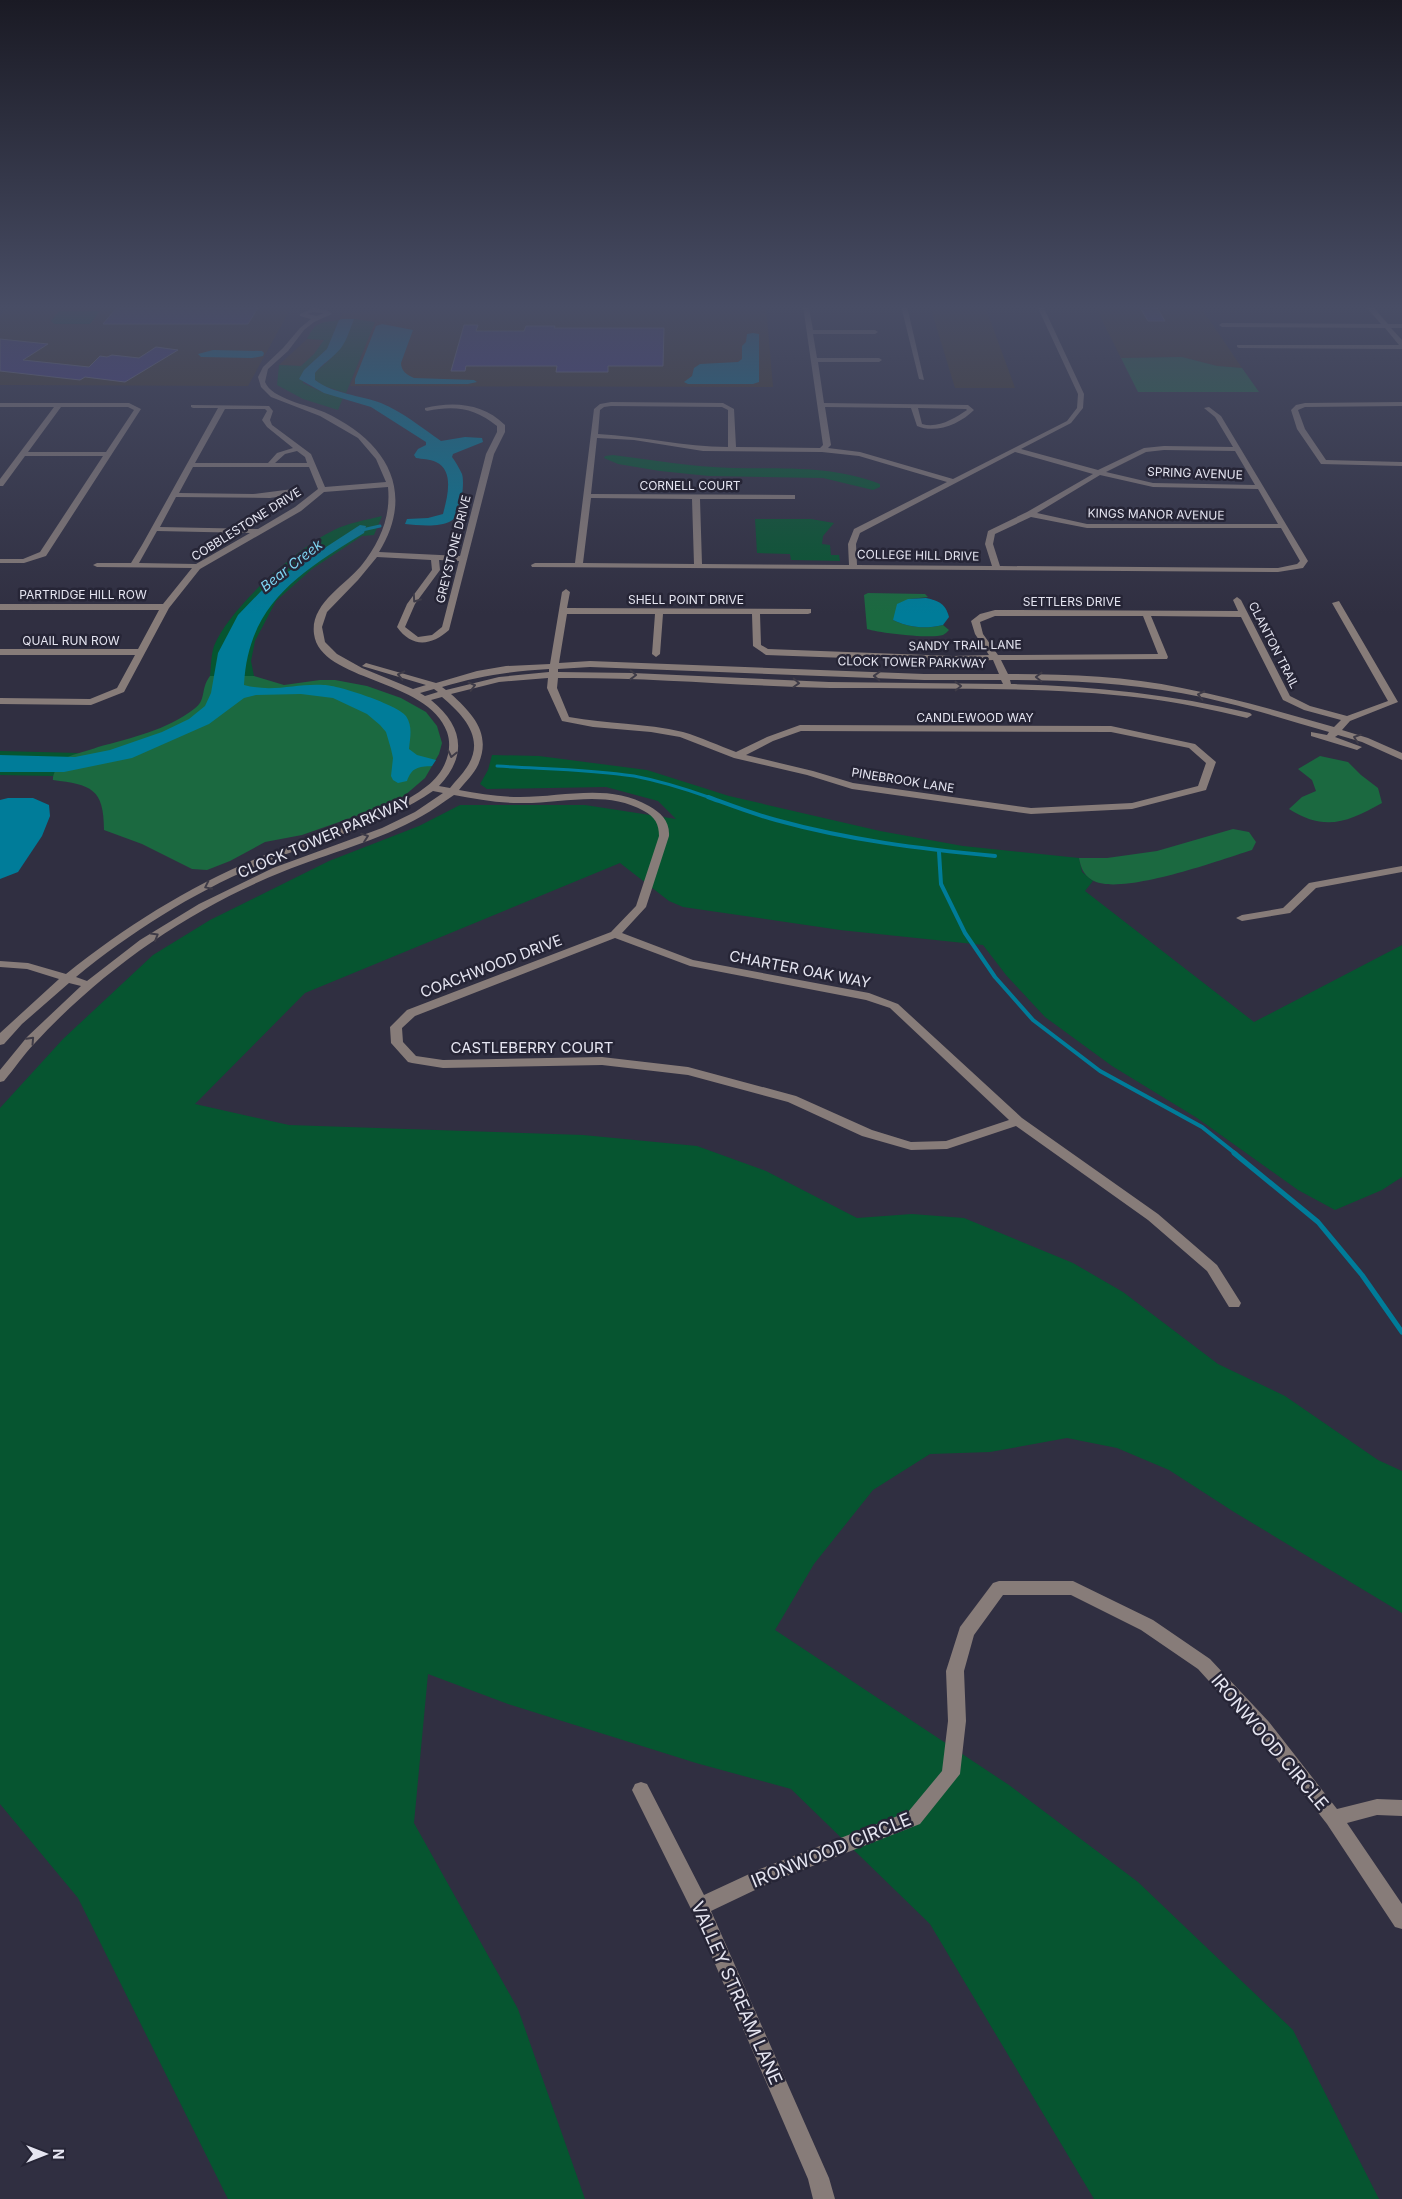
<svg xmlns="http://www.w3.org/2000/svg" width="1402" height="2199" viewBox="0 0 1402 2199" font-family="Inter,sans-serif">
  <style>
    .commercial { fill: #413827 }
    .green { fill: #065530 }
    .forest { fill: #1b6940 }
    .water { fill: #007c99 }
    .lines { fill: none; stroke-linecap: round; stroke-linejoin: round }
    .stream-far2 { stroke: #007c99; stroke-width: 3 }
    .stream-far1 { stroke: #007c99; stroke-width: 4 }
    .stream { stroke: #007c99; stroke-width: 5 }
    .building { fill: #453a88; stroke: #717185 }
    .minor { fill: #877c79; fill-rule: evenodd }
    .oneway { stroke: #3e3b47 }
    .labels { text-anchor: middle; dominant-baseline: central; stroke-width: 5; stroke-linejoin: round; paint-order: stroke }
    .far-street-label { font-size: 12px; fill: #e5e5f1; stroke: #262536 }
    .far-water-label { font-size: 14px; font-style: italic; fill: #7dd4f1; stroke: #262536 }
    .street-label { font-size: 15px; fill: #e5e5f1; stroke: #262536 }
    .near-street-label { font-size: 18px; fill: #e5e5f1; stroke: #262536 }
  </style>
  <rect width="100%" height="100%" fill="#302f41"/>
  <!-- commercial -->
  <g class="commercial">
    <path d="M10 306H292L248 386 0 385V316Z"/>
    <path d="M381 306H766L773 387 350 386 375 322 356 319 339 320 343 313 379 311Z"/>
    <path d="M930 306H985L1015 388H955Z"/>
    <path d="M1095 306H1200L1242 368 1217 366 1182 357 1121 358Z"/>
    <path d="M307 339 324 340 314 354 301 366 279 365Z"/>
  </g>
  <!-- green -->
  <g class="green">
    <path d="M59 311H100L90 324H54L51 321Z"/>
    <path d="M354 319 375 322 346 393 324 386 315 380V373C320 367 327 363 332 357 341 346 349 333 354 319Z"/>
    <path d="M339 320 327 349 304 370 303 383 324 393 343 398 338 410 303 399 277 385 279 365 301 366 314 354 324 340 307 339C316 321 320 323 339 320Z"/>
    <path d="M613 455C653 460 692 467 732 468 782 469 832 465 880 484V487L873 490 823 478 709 476 660 471 618 464 604 458 605 456Z"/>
    <path d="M382 516 374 535 362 536 312 569 276 601 255 641 251 661 254 676H210C211 667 211 655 214 646 229 608 297 548 334 530 348 523 366 520 382 516Z"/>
    <path d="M755 519H811L834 523 823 536 822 544 830 545 831 555H839L840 561 791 560 790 554 757 553Z"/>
    <path d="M0 751 79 753 64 759 53 776 0 775Z"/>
    <path d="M492 755 539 756 647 770 729 796 880 831 963 846 1079 858 1082 872 1093 881 1085 891 1254 1022 1402 945V1177L1382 1190 1335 1210 1298 1190 1197 1118 1112 1066 1045 1017 1006 975 983 945 840 930 683 907 669 901 620 863 305 993 195 1104 289 1125 583 1135 697 1146 766 1171 857 1218 912 1214 964 1218 1073 1263 1123 1292 1218 1364 1285 1396 1378 1460 1402 1471V1613L1234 1512 1169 1470 1117 1448 1067 1438 990 1452 930 1454 873 1490 814 1564 775 1630 1009 1785 1138 1882 1293 2030 1379 2199H1094L930 1924 791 1789 696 1763 508 1704 428 1674 414 1823 518 2009 585 2199H228L78 1898 0 1804V1108L63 1039 153 955 210 920 329 861 419 826 460 805H585L676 819 658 801 606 787 487 789 480 784 488 770Z"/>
  </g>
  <!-- forest -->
  <g class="forest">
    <path d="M1182 357 1217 366 1242 368 1259 392H1138L1121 358Z"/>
    <path d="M868 593 925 594 928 597 910 599 893 620C910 628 925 629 943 625L949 630C947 632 945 634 943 635 931 639 879 633 867 629L864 595Z"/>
    <path d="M210 676H254L284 685 320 680H335L367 686 401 698 426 712 437 726 442 743 439 754 425 778 404 796 359 815 302 835 265 842 230 861 207 870 192 869 142 844 104 830C104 788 91 785 53 780 52 774 60 761 66 758 75 753 88 751 98 747 131 738 167 730 194 709 207 700 200 689 210 676Z"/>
    <path d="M1320 756 1348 762 1361 775 1378 788 1382 803C1348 822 1325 832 1289 809L1302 797 1316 791 1312 780 1298 769Z"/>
    <path d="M1233 829 1249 832 1256 842 1252 850C1220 860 1119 897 1092 880 1083 874 1081 868 1079 858H1107L1157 851Z"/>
  </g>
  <!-- water -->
  <g class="water">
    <path d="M342 319H354C350 329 347 340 341 348 333 358 322 364 315 373V380C334 394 359 395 381 403 403 412 422 428 441 441L465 437 482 438 483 442 453 454 452 457C456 462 459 468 462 474 465 483 461 516 451 521 438 528 418 525 405 524L407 519 428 518 443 514C447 498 455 471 436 462 430 459 422 459 416 458L414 455 418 449 426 445V442L371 407 324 393 299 379 304 370 327 349 339 320Z"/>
    <path d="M382 324 413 330 401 363C401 371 407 375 414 378L474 380 477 382 468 384H355V379L376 326Z"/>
    <path d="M753 333 759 334V382L753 384H688L684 382 692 376 694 368 700 364 738 362 742 359V346L746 342 747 334Z"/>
    <path d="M213 350 262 351 264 353 263 356 252 358 201 357 198 354Z"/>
    <path d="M360 525 366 526 364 533C301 572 248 603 244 685 274 693 296 683 324 685 338 685 398 705 406 716 413 727 410 737 409 749L417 755 436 760 432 766C418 767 412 767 407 781L398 783 393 780 391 776 393 758 391 749 386 732 380 725 367 714 333 698 301 694 256 695 244 698 209 724 132 758 64 772H0V755L75 757 110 750 162 732 189 719 205 706 211 693 218 653 238 615 266 586Z"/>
    <path d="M926 598C939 601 945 603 949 617L943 625C925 629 910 628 893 620L897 604 908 599Z"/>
    <path d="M8 798H33L49 805 50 816 42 836 18 872 0 879V800Z"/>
  </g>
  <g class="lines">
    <!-- stream-far2 -->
    <g class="stream-far2">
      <path d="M362 530 380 526"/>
      <path d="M497 766C543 769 589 769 634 776 660 781 686 789 711 798"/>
    </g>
    <!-- stream-far1 -->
    <g class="stream-far1">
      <path d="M708 797C730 805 753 814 776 820 848 840 921 849 995 856"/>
      <path d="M939 852 941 884 965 933 995 977 1033 1020 1100 1071 1202 1127 1236 1154"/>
    </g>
    <!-- stream -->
    <path class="stream" d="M1234 1153 1318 1222 1362 1275 1402 1332"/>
  </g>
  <!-- building -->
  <g class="building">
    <path d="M118 306H259L248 324H103Z"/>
    <path d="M1139 306H1156L1165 321H1148Z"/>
    <path d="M464 325H478L476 331H524L526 326H555L554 328H664L663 366H608V372H556L557 366H466L465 371H451Z"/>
    <path d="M0 339 48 344 23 360 89 367 100 356 107 357 112 355 139 358 156 347 178 350 125 382 85 377 80 380 0 371Z"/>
  </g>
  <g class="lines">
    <!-- minor -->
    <g class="minor">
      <path d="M803 306H875L872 308H809L813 330H875L878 332 875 334H813L817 358H879L882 360 879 362H818L824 403 968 405 974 410C960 424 936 434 917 426L911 408 825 407 831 445 828 448 860 452 953 479 1067 421 1077 408 1078 394 1037 306H1043L1084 394 1083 408 1071 423 1021 449 1098 470 1144 448 1164 446 1233 447 1215 417 1204 408 1209 407 1221 416 1308 561 1303 568 1278 572 532 567 531 565 535 563H575L594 409 600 404 611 402 723 403 734 409 736 447 820 448 823 445ZM611 406 722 407 728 410V447C684 447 642 436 598 434L600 410 604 407ZM918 408 966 409 967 410C955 418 938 429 922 424ZM597 438 634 440 703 451 822 452 859 456 947 482 854 529 848 544 849 565 702 564 700 499H795V495L591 494ZM1164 450 1235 451 1255 485 1153 483 1106 472 1146 452ZM1015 452 1093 474 1027 512 988 531 985 544 992 566 857 565 856 544 860 533ZM1100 475 1153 487 1258 489 1278 524H1087L1037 513ZM591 498 692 499 694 564 583 563ZM1031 517 1087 528H1281L1300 561 1297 564 1278 568 1000 566 993 544 995 534Z"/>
      <path d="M901 306H907L924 380 919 379Z"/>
      <path d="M1208 306H1402V308H1374L1388 324H1402V328H1391L1402 340V349L1239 348 1237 347V345H1399L1385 328 1222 327 1219 325 1222 323 1381 324 1367 308H1211Z"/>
      <path d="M313 308 327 310 332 314 314 322 304 330 288 351 268 369 265 382C272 399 308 405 324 412 385 440 417 490 379 552L460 556 486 454 497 432V426C475 408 455 405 427 411L425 410V408C453 401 483 403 505 425V432L494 454 449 630C431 646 412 648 397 627L407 604 432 570 431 560 377 557 358 580 327 612 322 627 325 642 337 654 362 668 413 689 426 685 362 666 366 663 436 683 477 671 506 666 550 664 562 592 566 589 570 592 567 608 811 609V613L808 614H760L761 645 768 649 953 656 989 655 975 634 971 621 980 614 995 610 1238 611 1233 600 1237 597 1241 600 1290 696 1310 706 1347 716 1388 701 1332 603 1339 601 1398 702 1350 721 1342 730 1368 738 1402 753V760L1362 742 1338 735 1335 737 1362 747 1357 750 1311 736V732L1327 735 1329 732C1280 718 1232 702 1181 693 1125 683 1067 680 1010 680L1011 684C1092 686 1171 694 1250 713L1252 715 1247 718C1213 710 1178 702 1143 698 1039 685 934 690 830 688 739 686 648 677 558 678L557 688 569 717C607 724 645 723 683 732 701 737 719 746 736 752L767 737 800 725 1111 726 1195 744 1216 762 1206 790 1132 809 1031 814 852 789 807 775 734 758 680 737 651 732 593 727 562 721 547 688 548 678 499 682 451 694C473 714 492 734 478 765 474 774 465 782 459 790 479 794 500 797 520 797 564 797 609 783 649 806 661 813 670 821 669 836L646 907 622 933 693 960 869 993 898 1004 1022 1118 1158 1214 1217 1265 1241 1303 1239 1307H1229L1207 1271 1148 1220 1016 1126 947 1149 911 1150 862 1136 788 1102 688 1075 602 1065 443 1068 412 1063 408 1062 391 1043 390 1027 407 1010 611 932 636 906 659 836C659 824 655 817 644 811 605 789 562 804 519 803 497 803 475 799 454 795 443 802 433 810 422 816 379 841 328 853 282 872 190 909 103 969 35 1043 24 1054 15 1068 4 1081L0 1082V1070L27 1037 81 986 69 983 22 1024 4 1044 0 1045V1033L59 979 27 969 0 967V961L28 963 66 974C127 925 193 884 265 855 317 834 384 820 427 786 443 774 454 752 447 732 428 678 320 682 314 634 310 604 345 585 361 566 380 542 391 517 388 487L324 492 301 511 200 569 169 608 124 692 91 705 0 704V698L90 699 117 688 135 655H0V649H138L159 610H0V604H163L192 568 97 567 93 565 97 563H131L142 545 218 408H193L191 407V405L269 406 273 411 270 420 272 425 311 454 325 487 386 482 376 459 358 438 320 416 271 397 261 387 258 377 263 367 283 348 300 328 311 319 300 316V314ZM313 312 323 313H324L317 316 307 314ZM225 409H265L267 411 262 420 267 427 293 448 277 453 268 463H195ZM297 451 305 457 307 463H275L285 454ZM193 467H309L318 489 295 507 258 529 160 527 176 497 270 498 283 496 297 491 293 489 253 494 179 493ZM157 531 250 533 196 564 139 563ZM439 560 459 561 442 627 432 635 418 637 405 627 415 604 440 570ZM567 614H655L652 654 656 657 660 654 663 614H752L753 646 766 655 953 662 993 660 999 674H924L590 661 559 663ZM995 616H1143L1158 654 998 655 983 634 980 622ZM1151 616 1241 617 1283 700 1304 710 1341 720 1334 727C1284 713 1234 698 1182 688 1125 676 1066 674 1008 674L1001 660 1167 659 1168 657ZM590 667 924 680H1001L1003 684 829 682 633 673 558 672V669ZM549 669V672L499 677 446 690 442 687C479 676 511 671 549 669ZM434 689 438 692 425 696 420 693ZM442 697C463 715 486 738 467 767 462 775 455 781 450 788L439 786C468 755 463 726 431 700ZM801 731 1111 732 1189 748 1206 763 1198 786 1132 803 1031 808 853 783 813 771 746 755 773 741ZM433 791 443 793 415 812 382 828 273 868 199 904 140 940 87 981 76 977C136 928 201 888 273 859 327 838 385 824 433 791ZM615 938 690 966 866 1000 890 1008 1009 1120 946 1141 911 1142 872 1130 796 1096 688 1067 602 1057 443 1060 416 1056 403 1042 402 1028 415 1016Z"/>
      <path d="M1402 402V406L1305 407 1298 410 1305 429 1326 460 1402 462V466L1321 464 1297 429 1291 410 1296 405 1305 403Z"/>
      <path d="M0 403H129L141 409 46 556 24 563H0V559H23L40 552 103 456H25L3 486H0V479L54 407H0ZM61 407H128L134 410 106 452H28Z"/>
      <path d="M1402 866V872L1316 888 1290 913 1242 921 1236 918 1242 915 1283 908 1309 883Z"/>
      <path d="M999 1581H1073L1153 1620 1210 1659 1269 1722 1337 1809 1377 1799 1402 1800V1816L1377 1815 1347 1823 1402 1904V1929L1395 1927 1327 1824 1257 1734 1198 1669 1141 1630 1071 1595H1003L974 1635 964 1671 966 1721 960 1774 920 1824 774 1881 711 1911 829 2178 835 2199H813L808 2179 693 1913 632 1790 635 1784 641 1782 647 1784 704 1895 760 1869 908 1812 942 1771 948 1721 946 1671 960 1627 993 1583Z"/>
    </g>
  </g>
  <!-- one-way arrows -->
  <defs><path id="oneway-chevron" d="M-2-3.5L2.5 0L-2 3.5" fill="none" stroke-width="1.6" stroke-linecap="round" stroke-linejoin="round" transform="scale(1.25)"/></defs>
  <g class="oneway">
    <use href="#oneway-chevron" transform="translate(416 599) rotate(125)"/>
    <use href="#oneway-chevron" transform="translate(401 675) rotate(-167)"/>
    <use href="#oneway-chevron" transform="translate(633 675) rotate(1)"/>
    <use href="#oneway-chevron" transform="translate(877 676) rotate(-178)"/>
    <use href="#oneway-chevron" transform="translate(1039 677) rotate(-179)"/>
    <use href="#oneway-chevron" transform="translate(796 683) rotate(3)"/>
    <use href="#oneway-chevron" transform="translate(472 686) rotate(-14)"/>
    <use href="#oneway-chevron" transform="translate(958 686) rotate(-1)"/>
    <use href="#oneway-chevron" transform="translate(1201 695) rotate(-168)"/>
    <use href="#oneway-chevron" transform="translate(1357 738) rotate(-161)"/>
    <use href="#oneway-chevron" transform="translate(452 754) rotate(103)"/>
    <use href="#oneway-chevron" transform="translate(365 837) rotate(-19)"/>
    <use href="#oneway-chevron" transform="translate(208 886) rotate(154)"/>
    <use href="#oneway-chevron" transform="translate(155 936) rotate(-31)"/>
    <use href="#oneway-chevron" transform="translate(31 1040) rotate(-47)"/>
  </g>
  <!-- sky -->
  <linearGradient id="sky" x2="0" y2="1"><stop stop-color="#1a1a24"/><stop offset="0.5" stop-color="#484d65"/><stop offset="1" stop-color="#484d65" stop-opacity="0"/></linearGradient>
  <rect width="1402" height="614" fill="url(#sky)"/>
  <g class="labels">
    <!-- far-street labels -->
    <g class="far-street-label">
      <text transform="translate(1195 473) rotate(2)">SPRING AVENUE</text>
      <text x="690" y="485">CORNELL COURT</text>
      <text transform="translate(1156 514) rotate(1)">KINGS MANOR AVENUE</text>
      <text transform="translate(246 524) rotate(-32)">COBBLESTONE DRIVE</text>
      <text transform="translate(453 549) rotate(-76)">GREYSTONE DRIVE</text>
      <text transform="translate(918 555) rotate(1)">COLLEGE HILL DRIVE</text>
      <text x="83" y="594">PARTRIDGE HILL ROW</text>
      <text x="686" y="599">SHELL POINT DRIVE</text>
      <text x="1072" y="601">SETTLERS DRIVE</text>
      <text x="71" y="640">QUAIL RUN ROW</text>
      <text transform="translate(965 645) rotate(-1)">SANDY TRAIL LANE</text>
      <text transform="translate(1274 645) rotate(63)">CLANTON TRAIL</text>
      <text transform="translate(912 662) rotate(1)">CLOCK TOWER PARKWAY</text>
      <text x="975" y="717">CANDLEWOOD WAY</text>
      <text transform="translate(903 780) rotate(9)">PINEBROOK LANE</text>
    </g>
    <!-- far-water labels -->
    <g class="far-water-label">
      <text transform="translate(291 565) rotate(-38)">Bear Creek</text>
    </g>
    <!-- street labels -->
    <g class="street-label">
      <text transform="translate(324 837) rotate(-23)">CLOCK TOWER PARKWAY</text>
      <text transform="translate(491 966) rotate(-21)">COACHWOOD DRIVE</text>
      <text transform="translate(800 969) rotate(11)">CHARTER OAK WAY</text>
      <text x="532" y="1047">CASTLEBERRY COURT</text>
    </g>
    <!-- near-street labels -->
    <g class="near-street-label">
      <text transform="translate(1270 1742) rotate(50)">IRONWOOD CIRCLE</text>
      <text transform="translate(831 1850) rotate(-22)">IRONWOOD CIRCLE</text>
      <text transform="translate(737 1993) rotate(66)">VALLEY STREAM LANE</text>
    </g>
  </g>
  <!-- north arrow -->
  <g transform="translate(45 2154) rotate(90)" stroke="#262536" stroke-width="4" paint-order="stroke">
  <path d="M0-4L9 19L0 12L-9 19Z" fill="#e5e5f1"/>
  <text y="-8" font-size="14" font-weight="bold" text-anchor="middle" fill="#e5e5f1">N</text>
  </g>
</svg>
